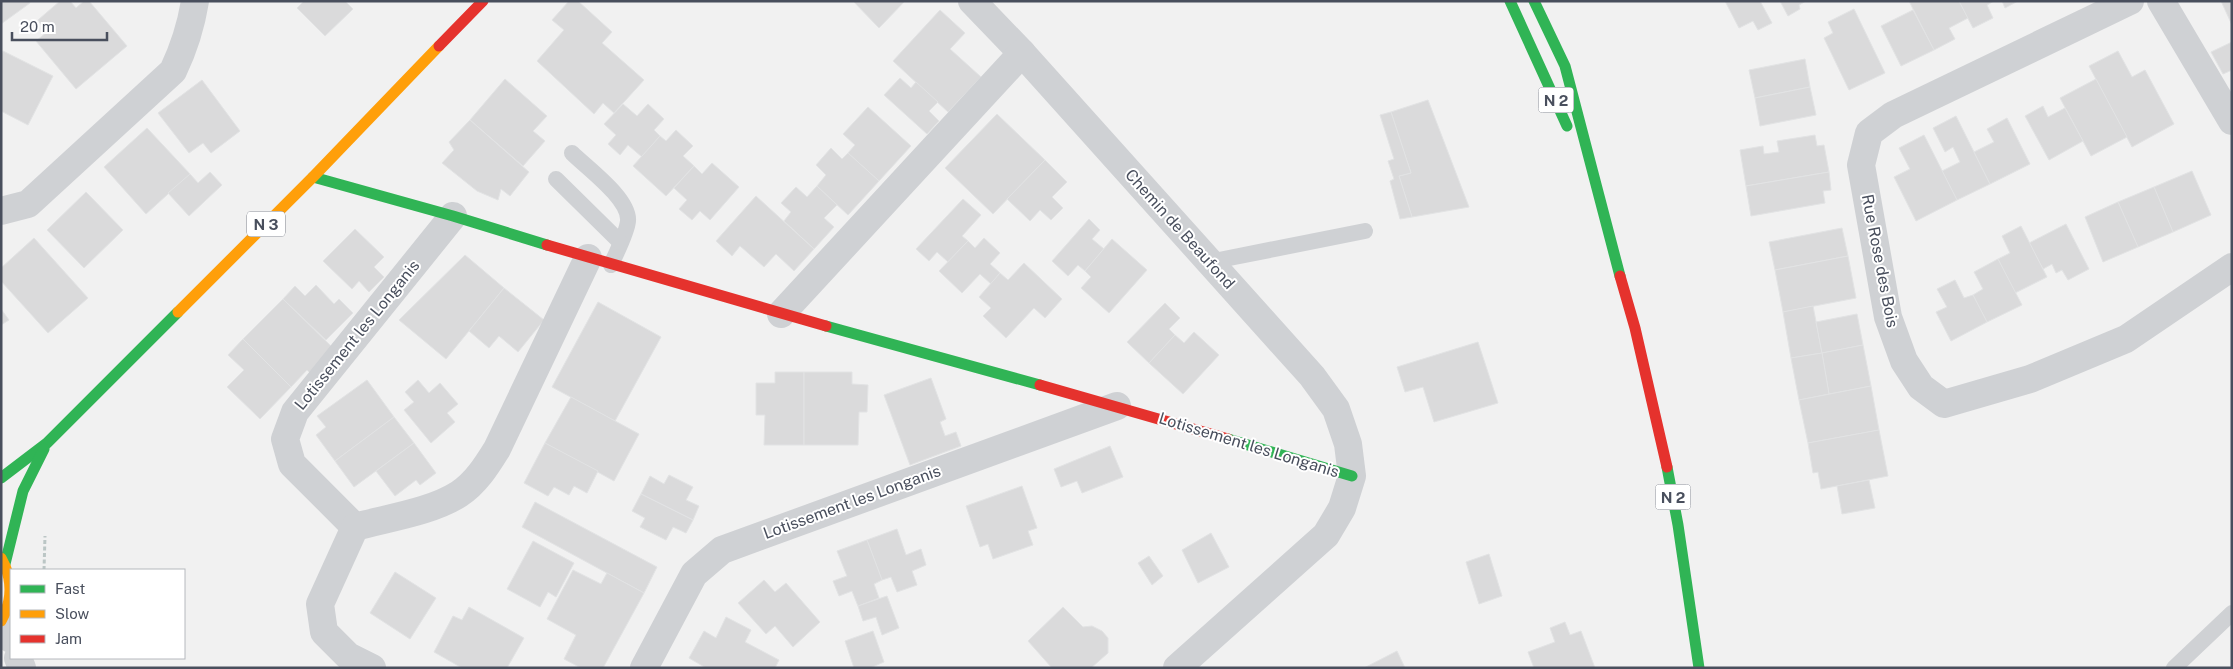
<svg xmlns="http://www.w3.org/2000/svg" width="2233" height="669" viewBox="0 0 2233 669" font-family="'Public Sans',sans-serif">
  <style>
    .building { fill: #dadadb; stroke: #e2e3e4 }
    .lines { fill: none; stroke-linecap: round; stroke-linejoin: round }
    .path { stroke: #bbc6c5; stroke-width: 3; stroke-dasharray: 4 2.5; stroke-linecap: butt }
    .lane { stroke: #cfd1d4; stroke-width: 16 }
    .street { stroke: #cfd1d4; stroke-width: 28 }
    .fast { stroke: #30b455; stroke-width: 11 }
    .slow { stroke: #ff9f0a; stroke-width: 11 }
    .jam { stroke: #e5322d; stroke-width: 11 }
    .labels { text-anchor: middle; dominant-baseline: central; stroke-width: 4; stroke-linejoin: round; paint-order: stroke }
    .shield { fill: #fff; stroke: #80848e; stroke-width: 1 }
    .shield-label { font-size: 15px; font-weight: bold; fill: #494f5d }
    .street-label { font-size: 16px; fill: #494f5d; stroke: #fff }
  </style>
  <rect width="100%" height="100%" fill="#f1f1f1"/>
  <!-- building -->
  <g class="building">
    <path d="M1 1H29L30 3 1 24Z"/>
    <path d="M60 1H70L76 8 84 1H89L127 46 76 89 36 41 47 32 38 20Z"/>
    <path d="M304 1H345L353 9 325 36 297 8Z"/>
    <path d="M569 1H578L612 32 602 43 644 80 614 113 603 103 594 114 537 61 564 30 552 20Z"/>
    <path d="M853 1H905L879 28Z"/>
    <path d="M1725 1H1760L1772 23 1758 30 1753 21 1739 28Z"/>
    <path d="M1780 1H1806L1799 5 1800 9 1788 16Z"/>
    <path d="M1909 1H1959L1968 18 1949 28 1955 39 1934 50Z"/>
    <path d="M1959 1H1994L1987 5 1993 18 1973 28Z"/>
    <path d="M2002 1H2018L2005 8Z"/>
    <path d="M2221 1H2232V25Z"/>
    <path d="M1854 9 1885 73 1849 90 1824 38 1833 33 1828 22Z"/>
    <path d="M940 10 965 33 950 49 981 77 948 112 893 61Z"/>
    <path d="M1913 10 1934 50 1901 66 1881 26Z"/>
    <path d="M2232 42V70L2223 74 2211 52Z"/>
    <path d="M3 51 53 76 28 125 1 111V55Z"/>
    <path d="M2118 51 2132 77 2145 70 2174 124 2132 147 2089 66Z"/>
    <path d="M1805 59 1810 87 1755 98 1749 70Z"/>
    <path d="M900 78 911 88 916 82 938 102 929 111 939 121 927 134 884 95Z"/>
    <path d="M505 79 547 116 533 131 545 141 523 166 470 120Z"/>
    <path d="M2096 79 2127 137 2091 156 2060 98Z"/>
    <path d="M202 80 240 131 211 153 203 143 189 153 158 113Z"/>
    <path d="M1810 87 1816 115 1760 126 1755 98Z"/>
    <path d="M1428 100 1469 207 1412 217 1399 176 1411 173 1391 112Z"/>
    <path d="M623 104 637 116 648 104 664 119 654 130 660 136 642 157 628 145 620 155 608 144 616 135 604 124Z"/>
    <path d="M2043 106 2048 117 2065 108 2083 141 2049 160 2025 116Z"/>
    <path d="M868 107 911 146 879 181 848 153 855 145 843 134Z"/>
    <path d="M1391 112 1411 173 1399 176 1412 217 1400 219 1390 181 1394 179 1388 161 1394 159 1380 115Z"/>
    <path d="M997 114 1045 160 993 214 945 168Z"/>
    <path d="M1956 116 1990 184 1957 200 1942 171 1960 162 1953 147 1945 152 1933 128Z"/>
    <path d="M2007 118 2030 164 1990 184 1974 152 1994 142 1987 129Z"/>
    <path d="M470 120 529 172 510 196 501 189 498 200 477 191 442 163 454 150 449 142Z"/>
    <path d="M147 128 190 174 146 214 104 167Z"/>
    <path d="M676 130 693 146 683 156 694 166 666 196 633 166 660 136 666 141Z"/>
    <path d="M1815 135 1817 146 1824 145 1829 172 1746 186 1740 150 1763 146 1764 154 1779 152 1777 141Z"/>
    <path d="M1924 135 1957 200 1916 221 1894 177 1910 169 1899 148Z"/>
    <path d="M831 148 842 159 848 153 879 181 848 215 817 186 826 175 816 165Z"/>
    <path d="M1045 160 1067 182 1052 197 1063 208 1051 220 1040 210 1030 221 1007 199Z"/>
    <path d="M712 163 739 187 710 220 700 211 692 220 679 209 687 200 674 188 694 166 702 174Z"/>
    <path d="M2192 171 2211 215 2173 232 2154 187Z"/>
    <path d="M210 172 222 185 189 216 168 193 190 174 198 183Z"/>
    <path d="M1829 172 1831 190 1823 191 1825 203 1751 216 1746 186Z"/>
    <path d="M817 186 837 205 824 218 834 227 814 249 784 221 791 212 781 203 796 187 807 197Z"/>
    <path d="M2154 187 2173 232 2138 247 2118 202Z"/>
    <path d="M86 192 123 230 84 268 47 230Z"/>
    <path d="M756 196 814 249 794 271 776 254 764 267 740 246 732 256 716 241Z"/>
    <path d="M963 199 981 215 962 236 968 241 948 262 937 252 929 261 916 249Z"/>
    <path d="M2118 202 2138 247 2103 262 2085 217Z"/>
    <path d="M1089 219 1100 230 1092 239 1104 249 1085 271 1078 265 1068 276 1052 261Z"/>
    <path d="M2066 224 2089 269 2068 280 2062 270 2056 273 2052 264 2043 269 2029 243Z"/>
    <path d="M2021 226 2047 277 2015 293 1998 259 2010 253 2002 236Z"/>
    <path d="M1842 228 1848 256 1775 270 1769 242Z"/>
    <path d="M355 229 384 257 374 267 384 277 369 292 359 281 352 289 323 261Z"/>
    <path d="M34 238 88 298 48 333 1 281V268Z"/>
    <path d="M984 238 1000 253 990 264 1000 273 991 284 980 274 962 293 939 271 968 241 975 248Z"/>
    <path d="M1112 239 1147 270 1109 313 1081 288 1091 277 1085 271Z"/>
    <path d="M465 255 504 288 446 359 399 320Z"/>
    <path d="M1848 256 1856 298 1783 312 1775 270Z"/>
    <path d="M1998 259 2022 305 1987 322 1973 295 1983 289 1974 272Z"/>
    <path d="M1024 263 1062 299 1045 318 1034 308 1006 338 983 316 991 308 979 297 1000 273 1008 280Z"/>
    <path d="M1955 280 1964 298 1973 295 1987 322 1951 341 1936 312 1947 307 1937 289Z"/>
    <path d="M316 285 334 304 339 299 353 313 326 340 283 299 295 286 305 296Z"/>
    <path d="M504 288 544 320 518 352 499 336 489 348 469 331Z"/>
    <path d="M283 299 336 351 312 375 307 370 291 387 243 339Z"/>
    <path d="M598 302 661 337 615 421 552 387Z"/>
    <path d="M1165 303 1180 318 1169 329 1175 335 1149 363 1127 342Z"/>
    <path d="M1813 306 1822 353 1791 358 1783 312Z"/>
    <path d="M1 309 9 320 1 325Z"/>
    <path d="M1857 314 1863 345 1822 353 1816 322Z"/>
    <path d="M1194 332 1219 355 1183 394 1149 363 1175 335 1184 343Z"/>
    <path d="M243 339 291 387 260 419 227 387 244 370 228 355Z"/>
    <path d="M1478 342 1498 403 1434 422 1423 387 1405 392 1397 367Z"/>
    <path d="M1863 345 1871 386 1829 394 1822 353Z"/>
    <path d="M1822 353 1829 394 1799 400 1791 358Z"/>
    <path d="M775 372H804V445H764L765 415H756V383H775Z"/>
    <path d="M804 372H852V384L868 385 867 412H859L858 445H804Z"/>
    <path d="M931 378 946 419 940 422 945 436 956 432 961 446 910 465 884 395Z"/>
    <path d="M367 380 394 417 335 461 316 435 326 427 317 416Z"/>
    <path d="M418 380 429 393 440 383 458 404 447 413 455 422 431 443 404 410 414 402 405 392Z"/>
    <path d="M1871 386 1879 430 1808 443 1799 400Z"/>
    <path d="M571 397 639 434 614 481 545 443Z"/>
    <path d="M394 417 414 443 354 487 335 461Z"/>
    <path d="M1879 430 1888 476 1821 489 1818 472 1813 473 1808 443Z"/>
    <path d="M414 443 436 473 420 485 416 480 395 496 376 471Z"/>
    <path d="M545 443 598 471 587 493 574 486 569 495 554 487 548 496 524 483Z"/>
    <path d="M1110 446 1123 477 1082 493 1077 481 1061 487 1054 469Z"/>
    <path d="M669 475 693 487 686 500 699 506 693 520 641 494 650 476 664 484Z"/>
    <path d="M1869 480 1875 508 1842 514 1837 486Z"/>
    <path d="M1022 486 1037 528 1028 531 1033 545 993 559 988 544 980 547 966 506Z"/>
    <path d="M641 494 693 520 686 533 673 527 666 540 640 527 645 518 632 511Z"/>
    <path d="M535 502 657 567 644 593 522 527Z"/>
    <path d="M897 529 906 555 921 549 926 565 912 571 917 585 897 592 891 577 882 580 867 540Z"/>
    <path d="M1211 533 1229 567 1198 583 1182 550Z"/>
    <path d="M867 540 882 580 874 584 879 598 858 606 852 591 839 596 833 581 847 576 837 551Z"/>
    <path d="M533 541 574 563 556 597 548 592 540 607 507 589Z"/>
    <path d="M1489 554 1502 596 1479 604 1466 562Z"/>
    <path d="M1149 556 1163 576 1152 585 1138 563Z"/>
    <path d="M573 570 601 584 607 573 644 593 603 668H581L564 659 576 635 547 619Z"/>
    <path d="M395 572 436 598 410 639 370 613Z"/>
    <path d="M764 580 775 592 786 583 820 622 793 647 775 626 766 634 738 603Z"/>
    <path d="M887 596 899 628 882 635 876 617 863 621 858 606Z"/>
    <path d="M469 607 524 638 507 668H462L434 652 453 616 462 620Z"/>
    <path d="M1063 607 1083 627 1092 626 1102 631 1108 638V653L1091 668H1052L1028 641Z"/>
    <path d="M726 617 751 630 745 642 779 660 775 668H706L689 658 704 631 716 638Z"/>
    <path d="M1565 622 1570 635 1581 631 1595 668H1534L1528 652 1555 642 1550 628Z"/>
    <path d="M873 631 884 662 870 668H854L845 641Z"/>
    <path d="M1397 651 1405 668H1364Z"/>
  </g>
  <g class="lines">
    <!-- path -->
    <path class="path" d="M44 570 45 536"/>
    <!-- lane -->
    <g class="lane">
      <path d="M572 153C587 168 630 199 628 221 627 233 616 253 611 265"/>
      <path d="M556 179 620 242"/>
      <path d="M1209 262 1365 231"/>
      <path d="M2174 668 2232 613"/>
    </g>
    <!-- street -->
    <g class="street">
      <path d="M972 1 1022 53 1312 376 1336 409 1348 444 1352 476 1342 508 1326 535 1177 668"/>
      <path d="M2130 1 1893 115 1869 133 1861 165 1888 317 1904 361 1921 387 1944 404 2030 379 2126 339 2232 267"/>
      <path d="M2161 1 2232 121"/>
      <path d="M1 211 28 204 173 71C184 48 191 26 195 1"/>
      <path d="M781 314 1022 53"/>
      <path d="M355 527 292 464 285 439 295 412 453 216"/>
      <path d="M3 618 11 639"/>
      <path d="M18 658 22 668"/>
      <path d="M372 668 348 656 324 632 320 604 355 527C387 518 431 512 459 494 476 483 487 465 497 449L588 258"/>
      <path d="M644 668 694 574 722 550 1117 406"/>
    </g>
    <!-- fast -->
    <g class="fast">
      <path d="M1510 1 1567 126"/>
      <path d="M1534 1 1565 66 1620 276"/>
      <path d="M313 177 453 216 547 245"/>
      <path d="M826 326 1040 385"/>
      <path d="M1228 439 1352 476"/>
      <path d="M1667 467 1678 525 1699 668"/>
      <path d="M1 478 47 443 178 312"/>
      <path d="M5 564 23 491 44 449"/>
    </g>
    <!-- slow -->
    <g class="slow">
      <path d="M178 312 313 177 439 46"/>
      <path d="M1 558C13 579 13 600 1 621"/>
    </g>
    <!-- jam -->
    <g class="jam">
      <path d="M439 46 483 1"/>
      <path d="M547 245 826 326"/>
      <path d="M1620 276 1635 328 1667 467"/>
      <path d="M1040 385 1228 439"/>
    </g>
  </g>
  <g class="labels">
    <!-- shield labels -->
    <g class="shield">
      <rect x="1538.5" y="87.5" width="35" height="25" rx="4"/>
      <rect x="247" y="211.5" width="38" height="25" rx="4"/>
      <rect x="1655.5" y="484.5" width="35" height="25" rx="4"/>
    </g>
    <g class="shield-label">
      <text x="1556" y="100">N 2</text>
      <text x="266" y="224">N 3</text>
      <text x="1673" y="497">N 2</text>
    </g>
    <!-- street labels -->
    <g class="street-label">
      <text transform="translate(1180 229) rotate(48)">Chemin de Beaufond</text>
      <text transform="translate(1880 261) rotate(79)">Rue Rose des Bois</text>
      <text transform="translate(357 335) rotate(-51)">Lotissement les Longanis</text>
      <text transform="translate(1249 445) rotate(17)">Lotissement les Longanis</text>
      <text transform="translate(852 502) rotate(-20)">Lotissement les Longanis</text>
    </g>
  </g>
  <!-- border -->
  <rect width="2233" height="669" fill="none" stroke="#494f5d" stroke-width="5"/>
  <!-- legend -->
  <rect x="10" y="569" width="175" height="90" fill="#ffffff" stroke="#b6b9be"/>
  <rect x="20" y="585" width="25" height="8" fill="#30b455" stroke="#b6b9be"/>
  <text x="55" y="594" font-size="15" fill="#494f5d">Fast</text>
  <rect x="20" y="610" width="25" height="8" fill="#ff9f0a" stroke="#b6b9be"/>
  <text x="55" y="619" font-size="15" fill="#494f5d">Slow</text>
  <rect x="20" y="635" width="25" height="8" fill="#e5322d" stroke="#b6b9be"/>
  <text x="55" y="644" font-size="15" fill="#494f5d">Jam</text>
  <!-- scale -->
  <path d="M12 32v8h95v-8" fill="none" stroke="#494f5d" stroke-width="2.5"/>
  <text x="20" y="32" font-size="15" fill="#494f5d" stroke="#ffffff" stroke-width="4" paint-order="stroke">20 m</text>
</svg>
